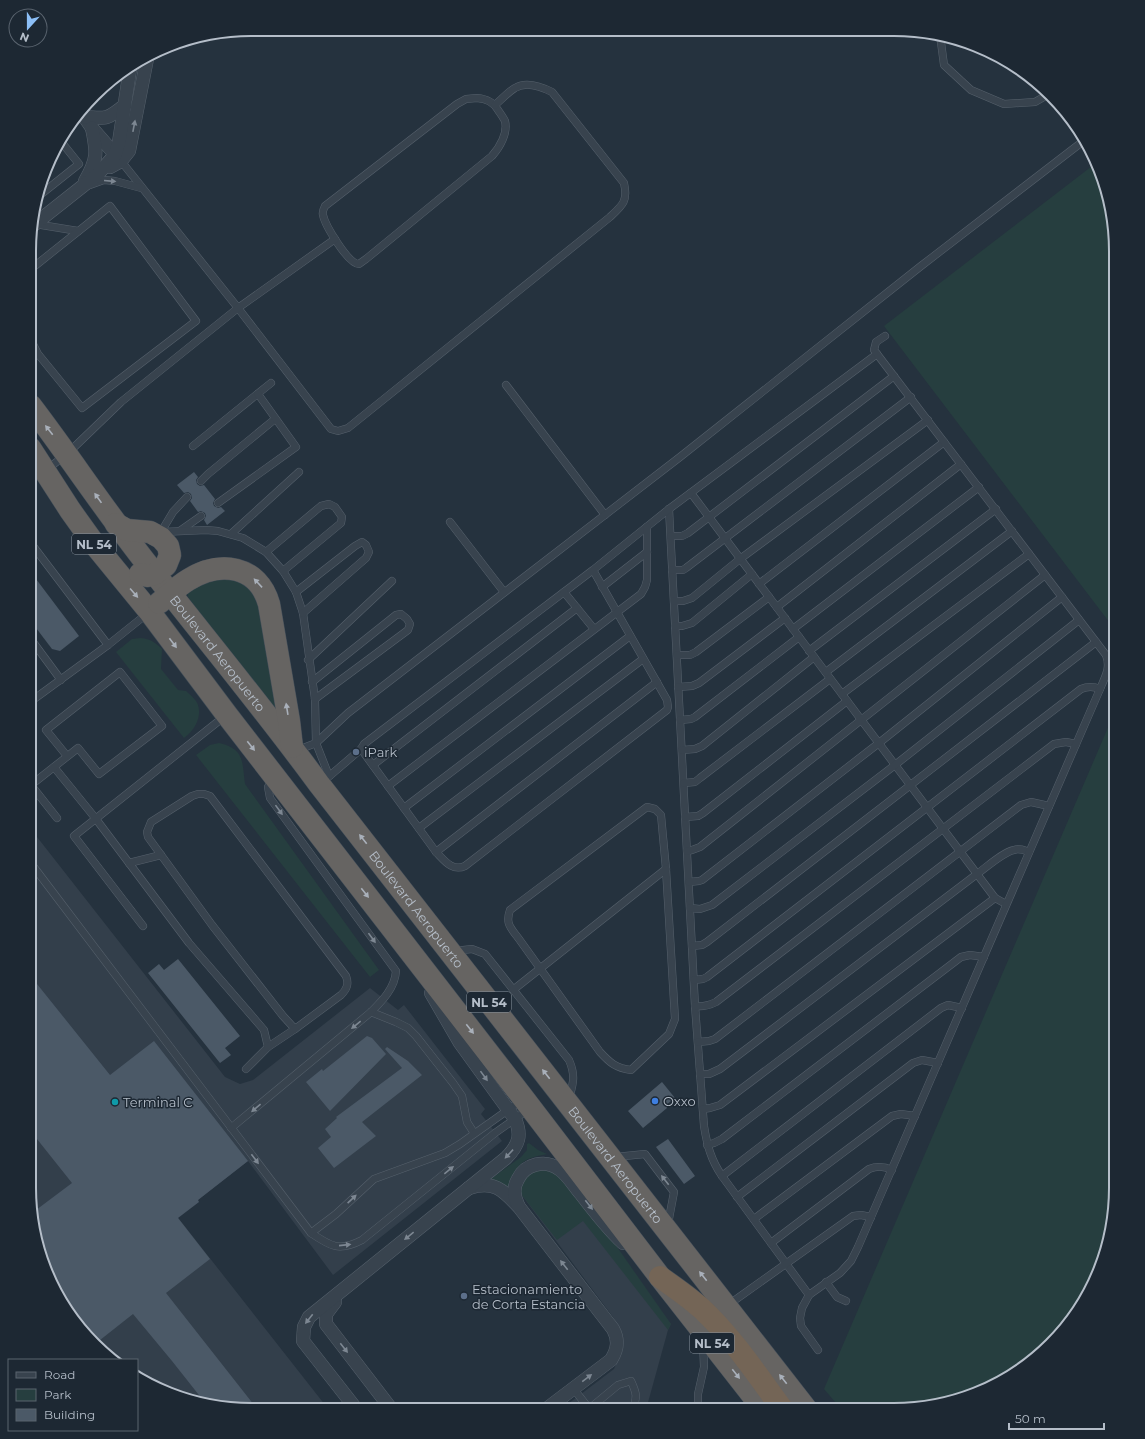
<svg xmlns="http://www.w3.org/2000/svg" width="1145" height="1439" viewBox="0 0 1145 1439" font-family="Montserrat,sans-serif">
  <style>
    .airport { fill: #333f4b }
    .green { fill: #263e3f }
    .building { fill: #4b5967 }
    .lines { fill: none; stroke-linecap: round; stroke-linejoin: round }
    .service-casing { stroke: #56616c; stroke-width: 8 }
    .minor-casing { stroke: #56616c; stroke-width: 14 }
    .trunk-casing { stroke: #434e59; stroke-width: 23 }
    .motorway-casing { stroke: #434e59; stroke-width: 23 }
    .service { stroke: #38434e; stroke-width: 7 }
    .minor { stroke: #38434e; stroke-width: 13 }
    .trunk { stroke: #666462; stroke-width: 22 }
    .motorway { stroke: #746556; stroke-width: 22 }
    .oneway { fill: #7d8792 }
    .oneway2 { fill: #a9b0ba }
    .service-dot { fill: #5c6f8a; stroke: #1d2833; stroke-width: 1.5 }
    .shop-dot { fill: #3f7fe0; stroke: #1d2833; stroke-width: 1.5 }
    .culture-dot { fill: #0f9aa8; stroke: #1d2833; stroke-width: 1.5 }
    .labels { text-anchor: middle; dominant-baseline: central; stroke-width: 3; stroke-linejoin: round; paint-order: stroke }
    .shield { fill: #1d2833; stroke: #87919c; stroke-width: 1 }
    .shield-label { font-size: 12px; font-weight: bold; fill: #b5bec9 }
    .street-label { font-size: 13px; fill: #b5bec9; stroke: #1d2833 }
    .poi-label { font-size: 13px; fill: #b5bec9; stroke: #1d2833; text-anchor: start }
    .rim { fill: none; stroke: #b5bec9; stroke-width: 2 }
  </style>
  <rect width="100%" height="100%" fill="#25323e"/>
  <!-- airport -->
  <g class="airport">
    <path d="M30 828 225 1077 240 1084 253 1080 370 988 398 1010 404 1005 485 1109 481 1114 502 1141 333 1275 248 1161 198 1200 176 1215 329 1410H236L180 1398 137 1377V1360H113L84 1335 59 1299 37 1246 29 1189Z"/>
    <path d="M539 1164 671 1324 668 1330 647 1406 649 1410H560L614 1369 622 1351 621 1333 613 1317 521 1194Z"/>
  </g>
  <!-- green -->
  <g class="green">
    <path d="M1096 163 1108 193 1116 250V631L884 326Z"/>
    <path d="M218 578 239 580 260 597 281 725 188 597 187 590Z"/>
    <path d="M141 638C150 639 155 642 162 649L161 669 178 690 186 691C190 695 196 699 198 705 202 718 194 731 184 738L116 652 132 639Z"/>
    <path d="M1116 709V1203L1104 1259 1079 1311 1041 1355 1005 1380 952 1402 909 1410H842L824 1389Z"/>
    <path d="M219 743C245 749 242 762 245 784L379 970 370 977 196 755 210 745Z"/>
    <path d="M529 1143 538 1150 547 1154C522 1159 515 1163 511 1189L488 1181 521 1157 527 1150V1144Z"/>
    <path d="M553 1165 608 1234 671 1324 668 1330 583 1221 557 1240 521 1194 522 1172Z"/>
  </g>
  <!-- building -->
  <g class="building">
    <path d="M194 472 198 477 196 480 197 484 200 486 204 485 215 499 213 503 214 506 218 508 221 507 225 511 207 525 204 520 206 516 205 513 201 511 198 512 190 501 192 498 191 494 188 492 184 493 177 485Z"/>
    <path d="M30 571 79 636 60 651 52 649 30 620Z"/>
    <path d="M178 959 240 1036 225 1048 231 1055 220 1063 148 973 159 964 164 970Z"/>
    <path d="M29 974 110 1075 154 1041 248 1161 198 1200 199 1202 178 1218 210 1259 166 1293 258 1410H236L206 1404 172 1361 133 1314 95 1344 84 1335 59 1299 37 1246 32 1213 72 1183 29 1129Z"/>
    <path d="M367 1036 372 1038 386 1054 330 1111 306 1082 322 1069 323 1071Z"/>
    <path d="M387 1047 408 1061 422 1075 362 1122 376 1136 334 1168 318 1148 331 1137 325 1129 337 1118 336 1117 402 1068 385 1049Z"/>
    <path d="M662 1082 675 1098 666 1105 667 1108 643 1128 628 1111Z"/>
    <path d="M668 1139 695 1176 684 1184 656 1147Z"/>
  </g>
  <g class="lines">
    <defs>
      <g id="service">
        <path d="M940 35 944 65 971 90 1004 104 1035 102 1049 94"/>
        <path d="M477 98C487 99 493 102 498 110 500 113 503 117 505 121 508 133 500 147 492 156L366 259 359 264C348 264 325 225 323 215 322 212 324 208 325 206L457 104 466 99Z"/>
        <path d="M121 161 238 308 331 429 338 431 348 428 610 217C623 205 628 201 624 183L552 92C542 87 526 81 515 88 508 92 501 100 495 105"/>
        <path d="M90 185 104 180 115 181 141 188"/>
        <path d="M40 195 79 164 59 139"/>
        <path d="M35 224 78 231"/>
        <path d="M31 340 38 354 82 408 196 321 110 206 31 269"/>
        <path d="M506 385 605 515"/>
        <path d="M193 446 271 383"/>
        <path d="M46 470 67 454 121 402 238 308 335 239"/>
        <path d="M201 481 208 474 275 419"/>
        <path d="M691 493 995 898 1006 904"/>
        <path d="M218 503 296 447 258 394"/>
        <path d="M669 509 695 1006 704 1126C707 1145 711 1160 722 1176L809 1295"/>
        <path d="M450 522 504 592"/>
        <path d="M181 530 201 516"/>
        <path d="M161 532 173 512 187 497"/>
        <path d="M162 532 206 530 218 531 243 538 266 552 283 571 296 592 303 613 315 699 316 743 329 776"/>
        <path d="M231 534 299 472"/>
        <path d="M671 536H682L688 533 894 376"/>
        <path d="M30 542 108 645"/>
        <path d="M266 552 321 506 329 504 335 507 342 517 341 523 283 571"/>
        <path d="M593 570 667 700 668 707 667 710 465 866C452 872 444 860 436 852L361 749 364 744 593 570 669 509 877 354"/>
        <path d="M672 570H683L686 568 911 397"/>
        <path d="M759 584 944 442"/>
        <path d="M602 587 647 552"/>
        <path d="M296 592 355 546 362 542 366 545 369 552 366 558 303 613"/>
        <path d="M564 592 594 629"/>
        <path d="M674 601H683L692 598 740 559 928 420"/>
        <path d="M777 607 961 464"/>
        <path d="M675 626H682L692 623 752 574"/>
        <path d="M793 629 979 487"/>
        <path d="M30 638 61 680"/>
        <path d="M809 651 996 509"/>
        <path d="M677 655H690L696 652 769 597"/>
        <path d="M308 660 392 581"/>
        <path d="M826 672 1012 531"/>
        <path d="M312 682 396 615 401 614 407 619 410 624 408 630 315 699"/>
        <path d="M678 687 692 686 699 683 785 618"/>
        <path d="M842 694 1029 554"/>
        <path d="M30 702 108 645 148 613"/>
        <path d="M680 720 691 719 695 717 799 637"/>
        <path d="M298 750 316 743 348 713 680 457 921 266 1086 139"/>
        <path d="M682 750 695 749 702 746 814 657"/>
        <path d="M373 765 577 608"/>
        <path d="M54 767 96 819 189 943 264 1030 268 1047 246 1069"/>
        <path d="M326 779 361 749"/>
        <path d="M684 783 695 782 700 778 830 679"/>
        <path d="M388 786 641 594 645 587 647 580V527"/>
        <path d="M198 794H204L210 796 346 976C349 984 347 989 341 995L295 1029 283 1016 212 925 148 837 147 832 151 822 192 796Z"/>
        <path d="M647 807 655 809 661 815 666 869 675 1019 669 1034 631 1070C616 1068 610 1063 600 1052L519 939C511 928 505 924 510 910Z"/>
        <path d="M404 808 630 636"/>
        <path d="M685 817 698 816 703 813 847 701"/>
        <path d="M57 818 31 785 78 748 99 774 162 726 120 672 46 730 67 756"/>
        <path d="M419 828 643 659"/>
        <path d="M687 851 692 850 700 847 1045 575"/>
        <path d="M436 852 657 682"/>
        <path d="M30 862 311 1233C330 1246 339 1252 362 1240L495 1133 529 1109"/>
        <path d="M129 863 161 855"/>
        <path d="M689 882 699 881 702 880 879 743 1062 597"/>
        <path d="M690 908 700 909 712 905 895 765 1079 620"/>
        <path d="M143 926 74 836 225 716"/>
        <path d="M692 946 702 945 707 942 1096 642"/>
        <path d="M454 951 472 949 485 954 569 1060C576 1076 573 1084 569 1099"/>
        <path d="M694 980 703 979 707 977 1081 689C1088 686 1093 686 1100 689"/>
        <path d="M513 990 666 869"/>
        <path d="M695 1006C703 1007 708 1006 716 1002L1054 744 1066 742 1076 744"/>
        <path d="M371 1012 396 1022 408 1028 416 1036 453 1083 462 1096 467 1122 474 1133"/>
        <path d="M698 1042 709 1041 715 1039 1021 805 1031 802 1049 806"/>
        <path d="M268 1047 295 1029"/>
        <path d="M700 1074H709L720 1069 977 874C987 867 1003 852 1014 850 1019 848 1024 850 1029 852"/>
        <path d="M703 1109 710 1108 720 1105 995 898"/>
        <path d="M231 1128 371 1012C382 1001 395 988 396 971L270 798 268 787 273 778"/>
        <path d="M707 1145 714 1143 722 1139 961 957 970 955 984 957"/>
        <path d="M615 1157 645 1154 674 1192 668 1224"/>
        <path d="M722 1176 941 1008 948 1005 962 1008"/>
        <path d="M737 1197 913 1063 922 1060 938 1063"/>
        <path d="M754 1219 892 1116 901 1114 915 1116"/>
        <path d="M311 1233 336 1214 374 1179 445 1153 460 1144 522 1100"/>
        <path d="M771 1243 869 1169C877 1166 883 1166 892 1170"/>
        <path d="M826 1282 837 1297 846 1301"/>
        <path d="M728 1305 853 1216 861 1215 871 1217"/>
        <path d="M818 1350 801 1326 800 1318 802 1308 809 1295 840 1273 851 1261 858 1247 1100 689C1105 677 1111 668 1106 655L874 350 876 342 885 336"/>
        <path d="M573 1388 590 1410"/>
        <path d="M589 1409 618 1385 631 1381C637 1394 637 1396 633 1410"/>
        <path d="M698 1410V1394L704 1367 703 1342"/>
      </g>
      <g id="minor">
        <path d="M81 112 92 128 119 159"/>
        <path d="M85 117C107 119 108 119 125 105"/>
        <path d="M110 167 121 161 129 151 147 59"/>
        <path d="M85 181C98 159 97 152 92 128"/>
        <path d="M31 227 98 174 115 155 119 142 130 69"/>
        <path d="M469 1188C494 1180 503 1190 519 1207L613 1329C619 1340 618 1349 611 1360L545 1410"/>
        <path d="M518 1205C514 1197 513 1187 518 1179 525 1164 545 1159 559 1169 568 1175 574 1186 581 1194 594 1211 607 1228 623 1243"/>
        <path d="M335 1302 326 1314V1324L392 1410"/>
        <path d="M357 1410 303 1341 304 1327 309 1317 506 1158C519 1145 522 1135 515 1119L460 1043 431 993"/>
      </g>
      <g id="trunk">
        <path id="s1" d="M31 406C73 461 111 520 155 574 210 644 267 713 319 784L807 1410"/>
        <path d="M30 448 70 510 95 545 149 611 227 715 524 1099 660 1277 764 1410"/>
        <path d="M116 524 127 530 150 532 161 538 168 546 170 555 166 565 155 574 148 576 140 574"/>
        <path d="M159 603C169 595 178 586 188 580 220 560 258 565 269 604L289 721 292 747"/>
      </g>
      <path id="motorway" d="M660 1277C674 1287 689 1297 702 1309 732 1337 758 1376 783 1410"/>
    </defs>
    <!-- service casing -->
    <use href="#service" class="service-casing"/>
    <!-- minor casing -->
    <use href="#minor" class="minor-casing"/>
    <!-- trunk casing -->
    <use href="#trunk" class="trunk-casing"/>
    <!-- motorway casing -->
    <use href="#motorway" class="motorway-casing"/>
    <!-- service -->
    <use href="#service" class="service"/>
    <!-- minor -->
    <use href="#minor" class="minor"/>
    <!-- trunk -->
    <use href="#trunk" class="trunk"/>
    <!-- motorway -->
    <use href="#motorway" class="motorway"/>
  </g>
  <!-- one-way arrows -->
  <defs><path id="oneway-solid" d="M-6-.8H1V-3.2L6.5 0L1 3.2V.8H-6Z"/></defs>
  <g class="oneway">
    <use href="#oneway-solid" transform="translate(134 126) rotate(-79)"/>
    <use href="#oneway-solid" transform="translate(110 181) rotate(5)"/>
    <use href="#oneway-solid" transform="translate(279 810) rotate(54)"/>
    <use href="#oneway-solid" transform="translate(372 938) rotate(54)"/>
    <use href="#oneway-solid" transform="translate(356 1025) rotate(141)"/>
    <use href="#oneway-solid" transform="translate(484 1076) rotate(54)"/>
    <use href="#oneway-solid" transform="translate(256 1108) rotate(140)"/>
    <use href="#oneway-solid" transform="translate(509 1154) rotate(133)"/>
    <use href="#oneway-solid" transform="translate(255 1159) rotate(53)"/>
    <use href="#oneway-solid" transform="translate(449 1170) rotate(-39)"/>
    <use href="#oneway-solid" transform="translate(665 1180) rotate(-128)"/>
    <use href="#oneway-solid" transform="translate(352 1199) rotate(-43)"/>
    <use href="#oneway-solid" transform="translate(589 1205) rotate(52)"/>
    <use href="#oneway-solid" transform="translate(409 1236) rotate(141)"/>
    <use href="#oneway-solid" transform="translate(345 1245) rotate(-6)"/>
    <use href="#oneway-solid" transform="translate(564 1265) rotate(-128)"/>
    <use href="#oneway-solid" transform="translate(309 1319) rotate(128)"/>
    <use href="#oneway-solid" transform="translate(344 1348) rotate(52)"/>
    <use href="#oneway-solid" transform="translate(587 1378) rotate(-37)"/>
  </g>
  <g class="oneway2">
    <use href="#oneway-solid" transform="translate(49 430) rotate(-128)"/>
    <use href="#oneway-solid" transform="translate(98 498) rotate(-125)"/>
    <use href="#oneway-solid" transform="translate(258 583) rotate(-133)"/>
    <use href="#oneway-solid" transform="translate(134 593) rotate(49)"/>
    <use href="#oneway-solid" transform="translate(173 643) rotate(53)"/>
    <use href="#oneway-solid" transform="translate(287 709) rotate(-99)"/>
    <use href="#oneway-solid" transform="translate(251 746) rotate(52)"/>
    <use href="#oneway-solid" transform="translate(363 839) rotate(-128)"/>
    <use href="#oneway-solid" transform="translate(365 893) rotate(52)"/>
    <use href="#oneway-solid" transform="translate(470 1029) rotate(52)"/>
    <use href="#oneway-solid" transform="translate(546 1074) rotate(-128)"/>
    <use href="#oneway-solid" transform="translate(703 1276) rotate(-128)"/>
    <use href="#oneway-solid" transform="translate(736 1374) rotate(52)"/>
    <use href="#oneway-solid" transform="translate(783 1379) rotate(-128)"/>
  </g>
  <!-- markers -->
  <g class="service-dot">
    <circle cx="356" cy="752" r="4"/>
    <circle cx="464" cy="1296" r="4"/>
  </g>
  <circle class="shop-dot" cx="655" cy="1101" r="4"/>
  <circle class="culture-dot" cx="115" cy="1102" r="4"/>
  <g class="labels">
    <!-- shield labels -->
    <g class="shield">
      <rect x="72" y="534" width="44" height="20" rx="3"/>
      <rect x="467" y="992" width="44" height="20" rx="3"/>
      <rect x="690" y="1333" width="44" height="20" rx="3"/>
    </g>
    <g class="shield-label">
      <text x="94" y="544">NL 54</text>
      <text x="489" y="1002">NL 54</text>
      <text x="712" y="1343">NL 54</text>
    </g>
    <!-- street labels -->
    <g class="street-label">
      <text stroke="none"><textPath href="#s1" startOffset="310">Boulevard Aeropuerto</textPath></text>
      <text stroke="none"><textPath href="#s1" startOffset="634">Boulevard Aeropuerto</textPath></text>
      <text stroke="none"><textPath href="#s1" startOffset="958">Boulevard Aeropuerto</textPath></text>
    </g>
    <!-- poi labels -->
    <g class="poi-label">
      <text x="364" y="752">iPark</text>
      <text x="663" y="1101">Oxxo</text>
      <text x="123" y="1102">Terminal C</text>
      <text x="472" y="1289">Estacionamiento<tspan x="472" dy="15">de Corta Estancia</tspan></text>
    </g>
  </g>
  <!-- crop -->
  <path d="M0 0H1145V1439H0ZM251 36H894A215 215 0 0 1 1109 251V1188A215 215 0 0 1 894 1403H251A215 215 0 0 1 36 1188V251A215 215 0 0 1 251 36Z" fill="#1d2833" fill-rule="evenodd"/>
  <path class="rim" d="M251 36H894A215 215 0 0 1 1109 251V1188A215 215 0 0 1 894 1403H251A215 215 0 0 1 36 1188V251A215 215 0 0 1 251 36Z"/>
  <!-- legend -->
  <rect x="8" y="1359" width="130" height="72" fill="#1d2833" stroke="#5a646f"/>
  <rect x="16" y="1372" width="20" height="6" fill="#38434e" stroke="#5a646f"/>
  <text x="44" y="1379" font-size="12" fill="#b5bec9">Road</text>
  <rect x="16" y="1389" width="20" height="12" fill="#263e3f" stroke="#5a646f"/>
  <text x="44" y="1399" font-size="12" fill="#b5bec9">Park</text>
  <rect x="16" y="1409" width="20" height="12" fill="#4b5967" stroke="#5a646f"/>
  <text x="44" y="1419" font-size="12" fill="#b5bec9">Building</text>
  <!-- north arrow -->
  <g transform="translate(28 28) rotate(201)"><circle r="19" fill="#1d2833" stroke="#5a646f"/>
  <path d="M0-3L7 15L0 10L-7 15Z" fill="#8cbff7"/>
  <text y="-6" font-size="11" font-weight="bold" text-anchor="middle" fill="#b5bec9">N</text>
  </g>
  <!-- scale -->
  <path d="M1009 1423v6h95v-6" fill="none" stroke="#b5bec9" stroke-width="2"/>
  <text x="1015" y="1423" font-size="12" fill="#b5bec9" stroke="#1d2833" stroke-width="3" paint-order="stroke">50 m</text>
</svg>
